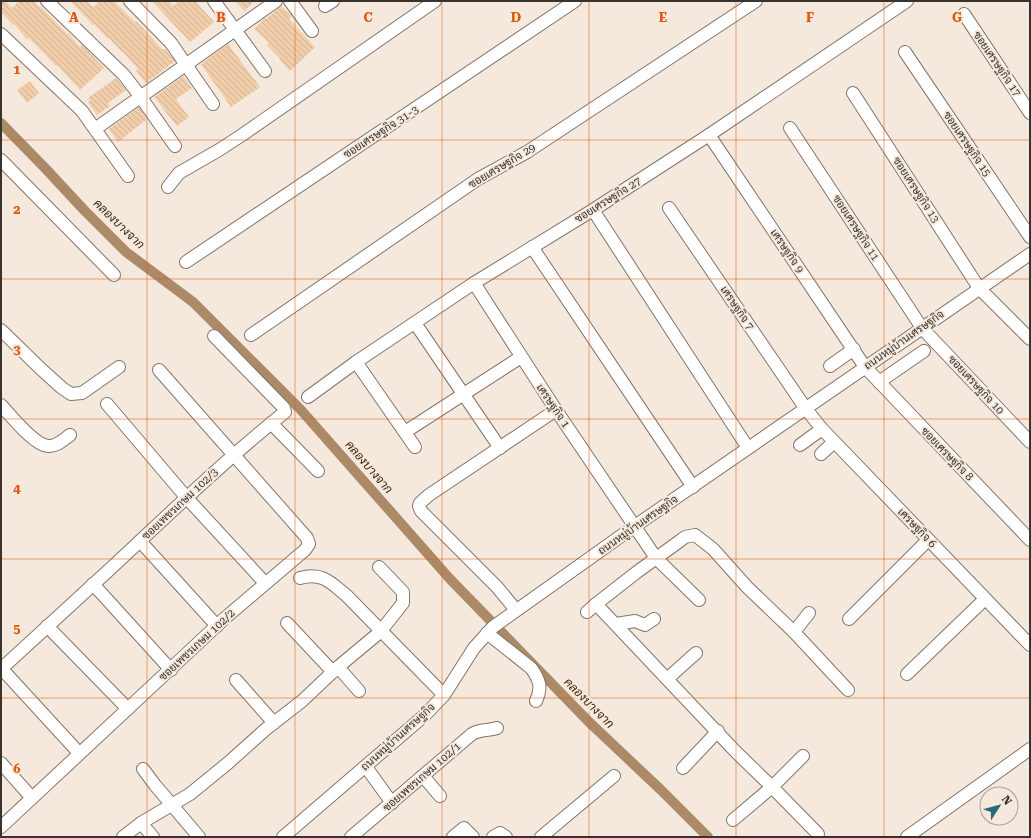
<svg xmlns="http://www.w3.org/2000/svg" width="1031" height="838" viewBox="0 0 1031 838" font-family="'Roboto Serif',Sarabun,serif">
  <style>
    .lines { fill: none; stroke-linecap: round; stroke-linejoin: round }
    .canal { stroke: #ac8a68; stroke-width: 10 }
    .building { fill: url(#building-back-hatch) }
    .minor-casing { stroke: #80766c; stroke-width: 14 }
    .minor { stroke: #fff; stroke-width: 12 }
    .grid { fill: none; stroke: #df570e; stroke-width: 1; stroke-opacity: 0.55 }
    .labels { text-anchor: middle; dominant-baseline: central; stroke-width: 4; stroke-linejoin: round; paint-order: stroke }
    .street-label { font-size: 11px; fill: #38332f; stroke: #f5e9de }
    .water-label { font-size: 12px; font-style: italic; fill: #3d2407; stroke: #f5e9de }
    .grid-label { font-size: 13px; text-anchor: middle; font-weight: bold; fill: #df570e; stroke: #f5e9de; stroke-width: 4; stroke-linejoin: round; paint-order: stroke }
  </style>
  <defs>
    <pattern id="building-back-hatch" width="6" height="6" patternUnits="userSpaceOnUse"><rect width="6" height="6" fill="#f2cdaa"/><path d="M-1 5l2 2M0 0l6 6M5-1l2 2" fill="none" stroke="#d0b093"/></pattern>
  </defs>
  <rect width="100%" height="100%" fill="#f5e9de"/>
  <g class="lines">
    <!-- canal -->
    <path class="canal" d="M1 123 45 168 84 210 126 252 193 302 301 410 450 579 589 722 661 790 708 837"/>
  </g>
  <!-- building -->
  <g class="building">
    <path d="M1 1H6L12 8 19 1H34L39 7 40 6 67 34 68 33 80 47 82 45 104 68 80 90 57 65 56 66 29 38 27 39 14 24 13 25 1 12Z"/>
    <path d="M70 1H87L93 7 100 1H114L135 22 136 21 163 50 165 49 175 61 146 83 136 71 138 69 122 51V52L109 38 108 39 94 24 93 25Z"/>
    <path d="M152 1H169L173 6 179 1H195L214 22 190 42Z"/>
    <path d="M235 1H254L245 11Z"/>
    <path d="M281 6 292 16 289 19 315 47 290 71 279 59 280 58 267 45 269 43 254 29 265 18 266 19Z"/>
    <path d="M228 44 260 87 231 107 201 64Z"/>
    <path d="M183 76 192 88 176 99 189 117 177 126 154 97Z"/>
    <path d="M116 78 126 90 108 103 110 106 97 115 88 102 90 101 88 98Z"/>
    <path d="M30 81 39 93 27 103 17 90Z"/>
    <path d="M139 107 147 119 118 142 109 129Z"/>
  </g>
  <g class="lines">
    <defs>
      <g id="minor">
        <path d="M47 1 124 75 140 96 175 146"/>
        <path d="M130 1 171 43 213 104"/>
        <path d="M214 1 265 71"/>
        <path d="M290 1 312 31"/>
        <path d="M325 6 333 1"/>
        <path d="M964 14 1030 113"/>
        <path d="M1 34 82 111 128 176"/>
        <path d="M905 52 1030 237"/>
        <path d="M853 93 979 288 1030 339"/>
        <path d="M790 128 922 328 1030 442"/>
        <path d="M95 129 276 1"/>
        <path d="M709 135 865 367 1030 540"/>
        <path d="M1 160 114 275"/>
        <path d="M168 187 179 173 219 150 242 135 435 1"/>
        <path d="M669 208 806 409 822 429 1030 645"/>
        <path d="M593 210 748 448"/>
        <path d="M532 247 693 487"/>
        <path d="M186 262 575 1"/>
        <path d="M474 283 556 410 656 558 699 600"/>
        <path d="M415 323 500 448"/>
        <path d="M1 330 41 369 62 388 71 394 82 393 119 367"/>
        <path d="M251 335 478 179 527 152 756 1"/>
        <path d="M356 362 415 447"/>
        <path d="M830 366 854 349"/>
        <path d="M879 382 924 351"/>
        <path d="M308 397 356 362 474 283 593 210 709 135 907 1"/>
        <path d="M107 404 186 497 265 583"/>
        <path d="M1 405C11 416 34 445 48 446 56 447 63 440 70 435"/>
        <path d="M271 423 318 471"/>
        <path d="M405 432 521 357"/>
        <path d="M800 445 822 429"/>
        <path d="M821 454 834 442"/>
        <path d="M140 541 217 626"/>
        <path d="M300 578C322 572 330 582 346 595L444 695"/>
        <path d="M93 584 171 670"/>
        <path d="M596 604 637 572 677 543 685 537 695 535 713 549 747 587 794 632 848 690"/>
        <path d="M516 610 497 587 421 511 419 506 420 503 429 495 556 410"/>
        <path d="M587 612 596 604 735 751 772 787 818 834"/>
        <path d="M849 619 928 540"/>
        <path d="M287 623 333 672"/>
        <path d="M616 624 635 621 645 625 654 619"/>
        <path d="M47 626 128 709"/>
        <path d="M794 632 809 613"/>
        <path d="M487 633 531 668C540 680 542 688 536 701"/>
        <path d="M338 667 359 691"/>
        <path d="M1 668 79 753"/>
        <path d="M1 669C37 636 73 603 109 570 167 516 224 461 285 412L284 408 214 336"/>
        <path d="M907 674 985 599"/>
        <path d="M667 679 696 653"/>
        <path d="M236 680 274 723"/>
        <path d="M1 763 32 798"/>
        <path d="M366 767 392 803"/>
        <path d="M683 768 718 731"/>
        <path d="M143 769 155 785 199 837"/>
        <path d="M423 776 440 796"/>
        <path d="M733 820 772 787 803 756"/>
        <path d="M141 823 153 837"/>
        <path d="M1 827 225 618 305 550 309 544 307 538 159 370"/>
        <path d="M123 837 141 823 190 794 228 763 266 729 302 701 338 667 380 632 403 603V592L379 567"/>
        <path d="M283 837 425 715 444 695 474 648 493 627 635 526 1030 254"/>
        <path d="M351 837 472 734C480 729 488 731 497 728"/>
        <path d="M453 837 464 828 473 837"/>
        <path d="M493 837 500 833 506 837"/>
        <path d="M541 837 614 776"/>
        <path d="M907 837 1030 749"/>
      </g>
    </defs>
    <!-- minor casing -->
    <use href="#minor" class="minor-casing"/>
    <!-- minor -->
    <use href="#minor" class="minor"/>
  </g>
  <!-- grid -->
  <path class="grid" d="M147 1V837M295 1V837M442 1V837M589 1V837M736 1V837M884 1V837M1 140H1030M1 279H1030M1 419H1030M1 559H1030M1 698H1030"/>
  <g class="labels">
    <!-- street labels -->
    <g class="street-label">
      <text transform="translate(997 64) rotate(56)">ซอยเศรษฐกิจ 17</text>
      <text transform="translate(381 132) rotate(-33)">ซอยเศรษฐกิจ 31-3</text>
      <text transform="translate(967 144) rotate(56)">ซอยเศรษฐกิจ 15</text>
      <text transform="translate(502 166) rotate(-31)">ซอยเศรษฐกิจ 29</text>
      <text transform="translate(916 190) rotate(57)">ซอยเศรษฐกิจ 13</text>
      <text transform="translate(608 200) rotate(-32)">ซอยเศรษฐกิจ 27</text>
      <text transform="translate(856 228) rotate(57)">ซอยเศรษฐกิจ 11</text>
      <text transform="translate(787 251) rotate(56)">เศรษฐกิจ 9</text>
      <text transform="translate(737 308) rotate(56)">เศรษฐกิจ 7</text>
      <text transform="translate(904 340) rotate(-35)">ถนนหมู่บ้านเศรษฐกิจ</text>
      <text transform="translate(976 385) rotate(47)">ซอยเศรษฐกิจ 10</text>
      <text transform="translate(553 406) rotate(56)">เศรษฐกิจ 1</text>
      <text transform="translate(947 454) rotate(46)">ซอยเศรษฐกิจ 8</text>
      <text transform="translate(180 504) rotate(-43)">ซอยเพชรเกษม 102/3</text>
      <text transform="translate(638 525) rotate(-35)">ถนนหมู่บ้านเศรษฐกิจ</text>
      <text transform="translate(917 528) rotate(46)">เศรษฐกิจ 6</text>
      <text transform="translate(197 645) rotate(-43)">ซอยเพชรเกษม 102/2</text>
      <text transform="translate(398 737) rotate(-42)">ถนนหมู่บ้านเศรษฐกิจ</text>
      <text transform="translate(422 777) rotate(-41)">ซอยเพชรเกษม 102/1</text>
    </g>
    <!-- water labels -->
    <g class="water-label">
      <text transform="translate(119 224) rotate(44)">คลองบางจาก</text>
      <text transform="translate(369 467) rotate(49)">คลองบางจาก</text>
      <text transform="translate(589 703) rotate(45)">คลองบางจาก</text>
    </g>
  </g>
  <g class="grid-label">
    <text x="74" y="22">A</text>
    <text x="221" y="22">B</text>
    <text x="368" y="22">C</text>
    <text x="516" y="22">D</text>
    <text x="663" y="22">E</text>
    <text x="810" y="22">F</text>
    <text x="957" y="22">G</text>
    <text x="17" y="74">1</text>
    <text x="17" y="214">2</text>
    <text x="17" y="354">3</text>
    <text x="17" y="493">4</text>
    <text x="17" y="633">5</text>
    <text x="17" y="773">6</text>
  </g>
  <!-- border -->
  <rect width="1031" height="838" fill="none" stroke="#38332f" stroke-width="4"/>
  <!-- north arrow -->
  <g transform="translate(999 806) rotate(54)"><circle r="19" fill="#f5e9de" stroke="#a9a098"/>
  <path d="M0-3L7 15L0 10L-7 15Z" fill="#276c7c"/>
  <text y="-6" font-size="11" font-weight="bold" text-anchor="middle" fill="#38332f">N</text>
  </g>
</svg>
